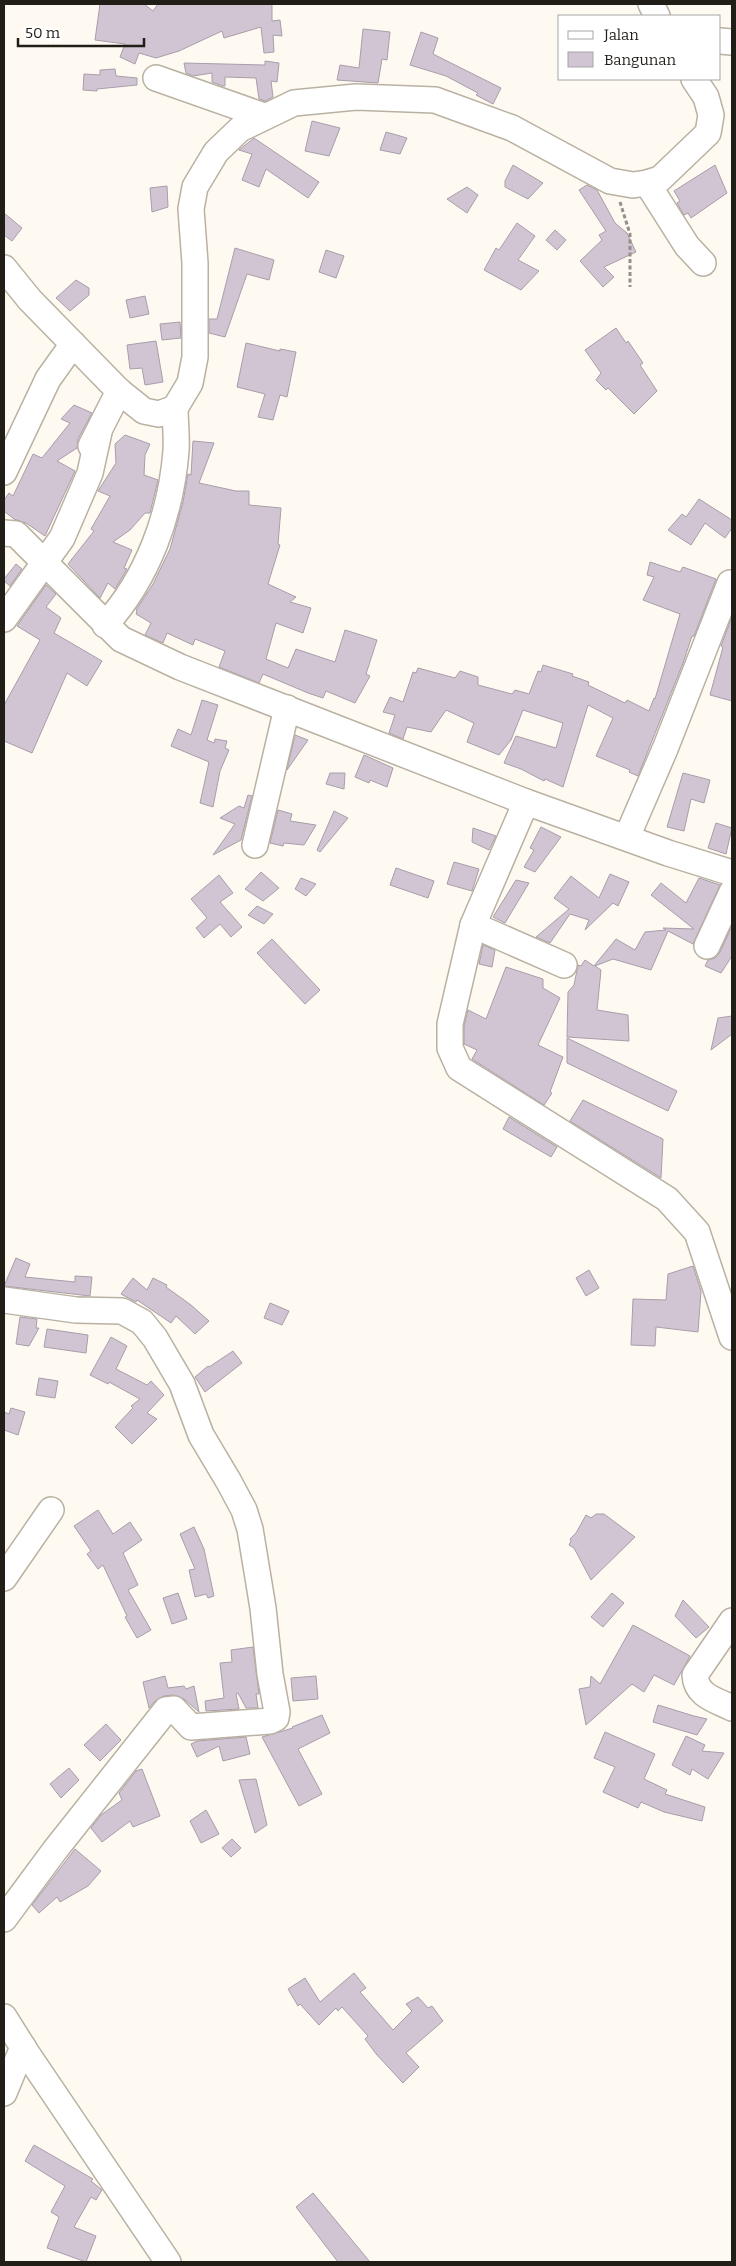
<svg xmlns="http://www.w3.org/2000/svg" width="736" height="2266" viewBox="0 0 736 2266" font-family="Bitter,serif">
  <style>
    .building { fill: #d1c5d3; stroke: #a89daa }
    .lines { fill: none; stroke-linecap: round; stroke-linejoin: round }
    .minor-casing { stroke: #b9b1a2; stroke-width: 28 }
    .path { stroke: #949088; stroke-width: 3; stroke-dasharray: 4 2.5; stroke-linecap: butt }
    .minor { stroke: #fff; stroke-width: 25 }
  </style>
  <rect width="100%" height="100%" fill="#fffaf1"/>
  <!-- building -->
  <g class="building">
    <path d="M100 4H144L153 11 158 4H272V21L280 20 282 36 273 35 274 52 264 53 261 27 224 38 222 31 179 51 156 58 139 53 135 64 120 57 125 44 95 40Z"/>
    <path d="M363 29 390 32 387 60 382 59 378 83 337 80 340 65 359 68Z"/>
    <path d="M421 32 438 38 433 54 501 88 493 104 476 95 478 93 446 76 410 65Z"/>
    <path d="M265 61 279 63 277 82 271 81 273 97 265 101 259 99 256 78 225 77V86H223L212 82V73L193 76 186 73 184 63 265 65Z"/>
    <path d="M115 69 116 76 137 78V85L97 89V91L83 90 84 74 100 75V70Z"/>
    <path d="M312 121 340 128 329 156 305 151Z"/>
    <path d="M386 132 407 138 400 154 380 150Z"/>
    <path d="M254 138 319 182 308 198 266 169 259 187 242 180 252 154 239 150Z"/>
    <path d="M513 165 543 183 528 199 505 187V181Z"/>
    <path d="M715 165 727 193 691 218 688 213 684 215 677 203 680 201 674 191Z"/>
    <path d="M587 185 597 190 615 223 627 233 636 252 604 267 614 277 603 287 580 261 602 240 599 235 606 231 579 190Z"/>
    <path d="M167 186 168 207 152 212 150 188Z"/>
    <path d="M467 187 478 195 467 213 447 199Z"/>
    <path d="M4 213 22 228 12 241 4 235Z"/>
    <path d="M517 223 535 236 518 260 539 271 521 290 484 270 496 248 499 250Z"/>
    <path d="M555 230 566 240 557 250 546 240Z"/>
    <path d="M235 248 274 260 269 280 247 274 225 337 209 333V319H217Z"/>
    <path d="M326 250 344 256 336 278 319 272Z"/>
    <path d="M76 280 89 288V295L70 311 56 298Z"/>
    <path d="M145 296 149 314 130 318 126 300Z"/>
    <path d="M180 322 181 338 162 340 160 324Z"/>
    <path d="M616 328 626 343 628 341 643 363 640 365 657 391 634 414 608 388 606 390 596 380 601 373 585 350Z"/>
    <path d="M156 341 163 382 145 385 142 368 130 369 127 345Z"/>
    <path d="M246 343 280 351V349L296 352 287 397 280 395 273 420 258 417 265 394 237 387Z"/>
    <path d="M74 405 92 413 78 439 77 448 57 461 75 471 45 536 26 523 14 519 4 511V500L9 493 13 496 33 454 42 458 70 423 61 419Z"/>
    <path d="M125 435 150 444 145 455 144 475 158 480 150 513H145L130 530 113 542 132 550 124 568 127 569 115 589 108 583 100 598 68 564 94 531 91 529 110 496 98 491 116 463 115 444Z"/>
    <path d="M193 441 214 443 199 483 236 491H249V505L281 508 278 544 280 545 268 584 296 597 290 602 311 608 303 633 276 623 266 659 288 668 296 649 335 662 345 630 377 640 366 674 370 676 355 703 326 691 323 698 308 693 263 674 259 683 219 667 225 651 195 639 193 645 167 633 163 643 145 635 151 623 136 614 137 611 136 610 153 584 170 549 183 502 188 474 191 475Z"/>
    <path d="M699 499 732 520V528L725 538 705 523 691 545 668 530 682 514 686 517Z"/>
    <path d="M650 562 680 572 683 567 716 579 694 636H692L683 663 638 776 629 772 630 770 596 756 613 718 588 705 563 787 545 779 544 781 521 769 504 763 516 736 556 748 563 723 523 710 511 740 499 755 467 742 474 723 446 710 431 732 407 727 403 739 389 733 395 715 383 712 390 697 403 702 413 672 416 673 418 668 455 678 460 671 478 677V685L512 694 515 690 529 694 538 671 541 672 543 665 573 674 572 676 589 682 588 685 625 703 627 700 649 711 654 698 655 699 680 614 643 600 654 577 647 575Z"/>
    <path d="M16 564 22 569 10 586 4 581V579Z"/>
    <path d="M46 585 56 594 46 607 61 618 54 633 102 661 87 686 67 673 32 753 4 741V705L40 640 17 626Z"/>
    <path d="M732 617V701L710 695 723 647 721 646Z"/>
    <path d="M202 700 218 705 207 740 214 743 215 739 227 741 225 748 229 750 220 771 213 807 200 803 209 762 171 746 178 729 191 735Z"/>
    <path d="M295 735 308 740 287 770Z"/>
    <path d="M364 755 393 768 387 787 370 780 369 783 355 777Z"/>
    <path d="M330 773H345L344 789 326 784Z"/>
    <path d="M683 773 710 780 704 803 691 799 684 831 667 827Z"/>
    <path d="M248 795 252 796 241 840 213 855 235 824 220 818 239 806 244 808Z"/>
    <path d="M278 810 292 814 290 821 316 825 304 845 284 843 283 846 270 843Z"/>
    <path d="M334 811 348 818 320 852 317 850Z"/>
    <path d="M716 823 732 828 726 854 708 848Z"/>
    <path d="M541 827 561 837 535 872 524 867 534 850 530 848Z"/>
    <path d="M473 828 496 836 489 850 472 842Z"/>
    <path d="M454 862 479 869 472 891 447 884Z"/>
    <path d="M396 868 434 881 428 898 390 885Z"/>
    <path d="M261 872 279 888 263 901 245 889Z"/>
    <path d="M610 874 629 882 618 906 613 903 585 930 589 920 570 914 550 943 536 937 569 909 554 898 571 876 599 898Z"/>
    <path d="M219 875 233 893 220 902 242 927 231 937 220 924 204 938 196 928 207 918 191 899Z"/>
    <path d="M301 878 316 884 306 896 295 889Z"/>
    <path d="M699 878 720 885 693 944 668 931 651 970 613 959 595 966 601 970 597 1010 628 1015 629 1041 567 1037 568 992 574 985 578 965 581 966 585 960 594 966 616 939 635 950 645 932 666 930 663 928 694 929 651 895 661 883 686 903Z"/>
    <path d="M516 880 529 883 505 923 493 917Z"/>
    <path d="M257 906 273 914 264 924 248 915Z"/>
    <path d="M732 926V956L721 973 705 966 708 960 715 958 720 952Z"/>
    <path d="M272 939 320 990 305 1004 257 953Z"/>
    <path d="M483 945 495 950 492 967 479 964Z"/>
    <path d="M506 967 543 979V988L560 998 538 1045 563 1057 550 1092 552 1093 544 1105 472 1059 477 1050 464 1044V1026L468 1010 486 1019Z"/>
    <path d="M732 1016V1034L711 1050 718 1018Z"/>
    <path d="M567 1038 677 1091 668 1111 567 1063Z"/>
    <path d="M583 1100 663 1139 661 1178 570 1121Z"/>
    <path d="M509 1117 557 1147 551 1157 503 1129Z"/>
    <path d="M16 1258 30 1264 25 1277 75 1282V1276L92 1277 90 1296 4 1286Z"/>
    <path d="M693 1266 701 1291 698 1332 656 1327 655 1346 631 1345 633 1299 666 1300 668 1274Z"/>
    <path d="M589 1270 599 1288 586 1296 576 1278Z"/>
    <path d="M133 1278 147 1290 153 1278 167 1285 166 1287 191 1305 209 1321 195 1334 176 1316 171 1323 137 1300 136 1302 121 1294Z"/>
    <path d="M270 1303 289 1311 282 1325 264 1318Z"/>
    <path d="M20 1317 37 1319 36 1328H39L29 1346 16 1344Z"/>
    <path d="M47 1329 88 1335 86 1353 44 1347Z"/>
    <path d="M111 1337 127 1346 116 1369 147 1385 151 1381 164 1395 147 1413 157 1419 132 1444 115 1427 133 1408 131 1406 140 1399 109 1382 108 1384 90 1375Z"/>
    <path d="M233 1351 242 1363 205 1392 195 1377 208 1366 209 1367Z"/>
    <path d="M39 1378 58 1381 55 1398 36 1395Z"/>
    <path d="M11 1408 25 1412 18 1435 4 1430V1412L9 1414Z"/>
    <path d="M98 1510 113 1534 130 1522 142 1540 123 1553 138 1585 128 1590 151 1630 137 1638 125 1617 127 1616 103 1565 98 1569 87 1554 91 1551 74 1526Z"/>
    <path d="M596 1514H604L635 1537 591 1580 574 1548 569 1545 571 1541 570 1539 576 1533 586 1515 591 1518Z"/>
    <path d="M194 1527 204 1549 214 1596 208 1598 206 1594 195 1597 189 1570 195 1569 180 1534Z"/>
    <path d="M178 1593 187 1619 172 1624 163 1598Z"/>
    <path d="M612 1593 624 1603 603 1627 591 1617Z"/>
    <path d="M683 1600 709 1627 696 1638 675 1616Z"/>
    <path d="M633 1625 690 1656 674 1685 654 1675 644 1692 632 1684 586 1725 579 1689 590 1687 591 1676 600 1684Z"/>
    <path d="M253 1647 259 1694H256L258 1708H246L238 1693 236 1694 239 1709 206 1711 205 1701 224 1698 220 1663 232 1662 231 1650Z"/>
    <path d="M165 1676 168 1688 184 1686 186 1689 194 1686 199 1712 184 1699 173 1695 164 1696 155 1701 149 1708 143 1682Z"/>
    <path d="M316 1676 318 1699 293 1701 291 1678Z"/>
    <path d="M658 1705 694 1716 707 1719 697 1735 653 1722Z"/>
    <path d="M322 1715 330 1733 298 1749 322 1794 299 1806 262 1737 293 1728 292 1727Z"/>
    <path d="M106 1724 121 1740 100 1761 84 1745Z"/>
    <path d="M605 1732 655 1754 644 1779 667 1790 665 1794 705 1807 702 1821 664 1812 641 1802 638 1808 603 1792 615 1767 594 1758Z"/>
    <path d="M686 1736 705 1745 702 1751 724 1753 708 1779 692 1769 690 1775 672 1765Z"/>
    <path d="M246 1737 250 1754 223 1761 219 1746 197 1757 191 1744 197 1741Z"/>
    <path d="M69 1768 79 1780 61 1798 50 1784Z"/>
    <path d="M142 1769 160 1816 133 1827 130 1821 102 1842 91 1828 101 1815 122 1800 119 1793 136 1771Z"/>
    <path d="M256 1779 267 1825 255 1833 239 1780Z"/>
    <path d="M206 1810 219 1834 201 1843 190 1821Z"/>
    <path d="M232 1839 241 1848 231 1857 222 1848Z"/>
    <path d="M75 1849 101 1871 88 1886 60 1902 57 1897 39 1913 32 1905Z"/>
    <path d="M354 1973 366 1988 360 1992 393 2030 412 2011 406 2004 418 1997 428 2008 432 2006 443 2021 406 2053 419 2067 403 2083 377 2055 365 2039 368 2036 342 2007 338 2011 336 2008 319 2025 300 2004 298 2006 288 1989 305 1978 320 2002Z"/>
    <path d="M34 2145 93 2179 91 2181 102 2190 96 2200 91 2197 74 2227 96 2236 86 2262 47 2248 59 2217 51 2212 65 2186 25 2161Z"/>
    <path d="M313 2193 370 2262H338L296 2207Z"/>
  </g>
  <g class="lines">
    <defs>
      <g id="minor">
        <path d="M651 4 657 16"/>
        <path d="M720 41 732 42"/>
        <path d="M156 78 264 116"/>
        <path d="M647 183 687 246 703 263"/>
        <path d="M4 268 30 300 119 391 144 411 159 414 175 408 190 383 195 357V263L191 209 195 187 216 152 240 129 294 103 356 97 435 100 512 128 610 181 633 185 647 183 660 179 708 133 711 115 706 97 694 79"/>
        <path d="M91 446 119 391"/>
        <path d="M4 472 48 379 73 344"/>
        <path d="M4 533 16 534 121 639 180 667 526 802 668 853 732 873"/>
        <path d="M4 619 62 538 90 473 99 432"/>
        <path d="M105 625C148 578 171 514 176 451 177 437 175 422 175 408"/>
        <path d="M526 802 473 925 564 965"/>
        <path d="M627 837 665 749 730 583"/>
        <path d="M255 845 287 708"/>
        <path d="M473 925 450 1024V1048L459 1068 667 1199 697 1232 732 1337"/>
        <path d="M707 946 732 892"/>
        <path d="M4 1300 76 1310 122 1311 142 1322 155 1338 182 1384 201 1435 229 1482 244 1510 250 1529 263 1608 270 1674 277 1712 276 1718 270 1721 191 1727 174 1709 166 1710 55 1850 4 1919"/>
        <path d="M4 1578 51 1510"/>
        <path d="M732 1621 695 1675C696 1696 716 1700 732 1708"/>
        <path d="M4 2017 26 2052 168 2262"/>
        <path d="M4 2093 23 2047"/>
      </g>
    </defs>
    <!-- minor casing -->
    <use href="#minor" class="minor-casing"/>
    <!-- path -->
    <path class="path" d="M620 202 630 234V287"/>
    <!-- minor -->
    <use href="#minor" class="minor"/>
  </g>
  <!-- border -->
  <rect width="736" height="2266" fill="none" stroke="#211e18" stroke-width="10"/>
  <!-- legend -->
  <rect x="558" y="15" width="162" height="65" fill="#ffffff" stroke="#a6a5a3"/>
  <rect x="568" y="31" width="25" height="8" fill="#ffffff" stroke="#a6a5a3"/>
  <text x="604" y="40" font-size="15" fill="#211e18">Jalan</text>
  <rect x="568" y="52" width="25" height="15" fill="#d1c5d3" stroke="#a6a5a3"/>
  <text x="604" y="65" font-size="15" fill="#211e18">Bangunan</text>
  <!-- scale -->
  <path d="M18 38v8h126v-8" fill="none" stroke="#211e18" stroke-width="2.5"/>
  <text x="25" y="38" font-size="15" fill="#211e18" stroke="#ffffff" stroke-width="4" paint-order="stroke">50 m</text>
</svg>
